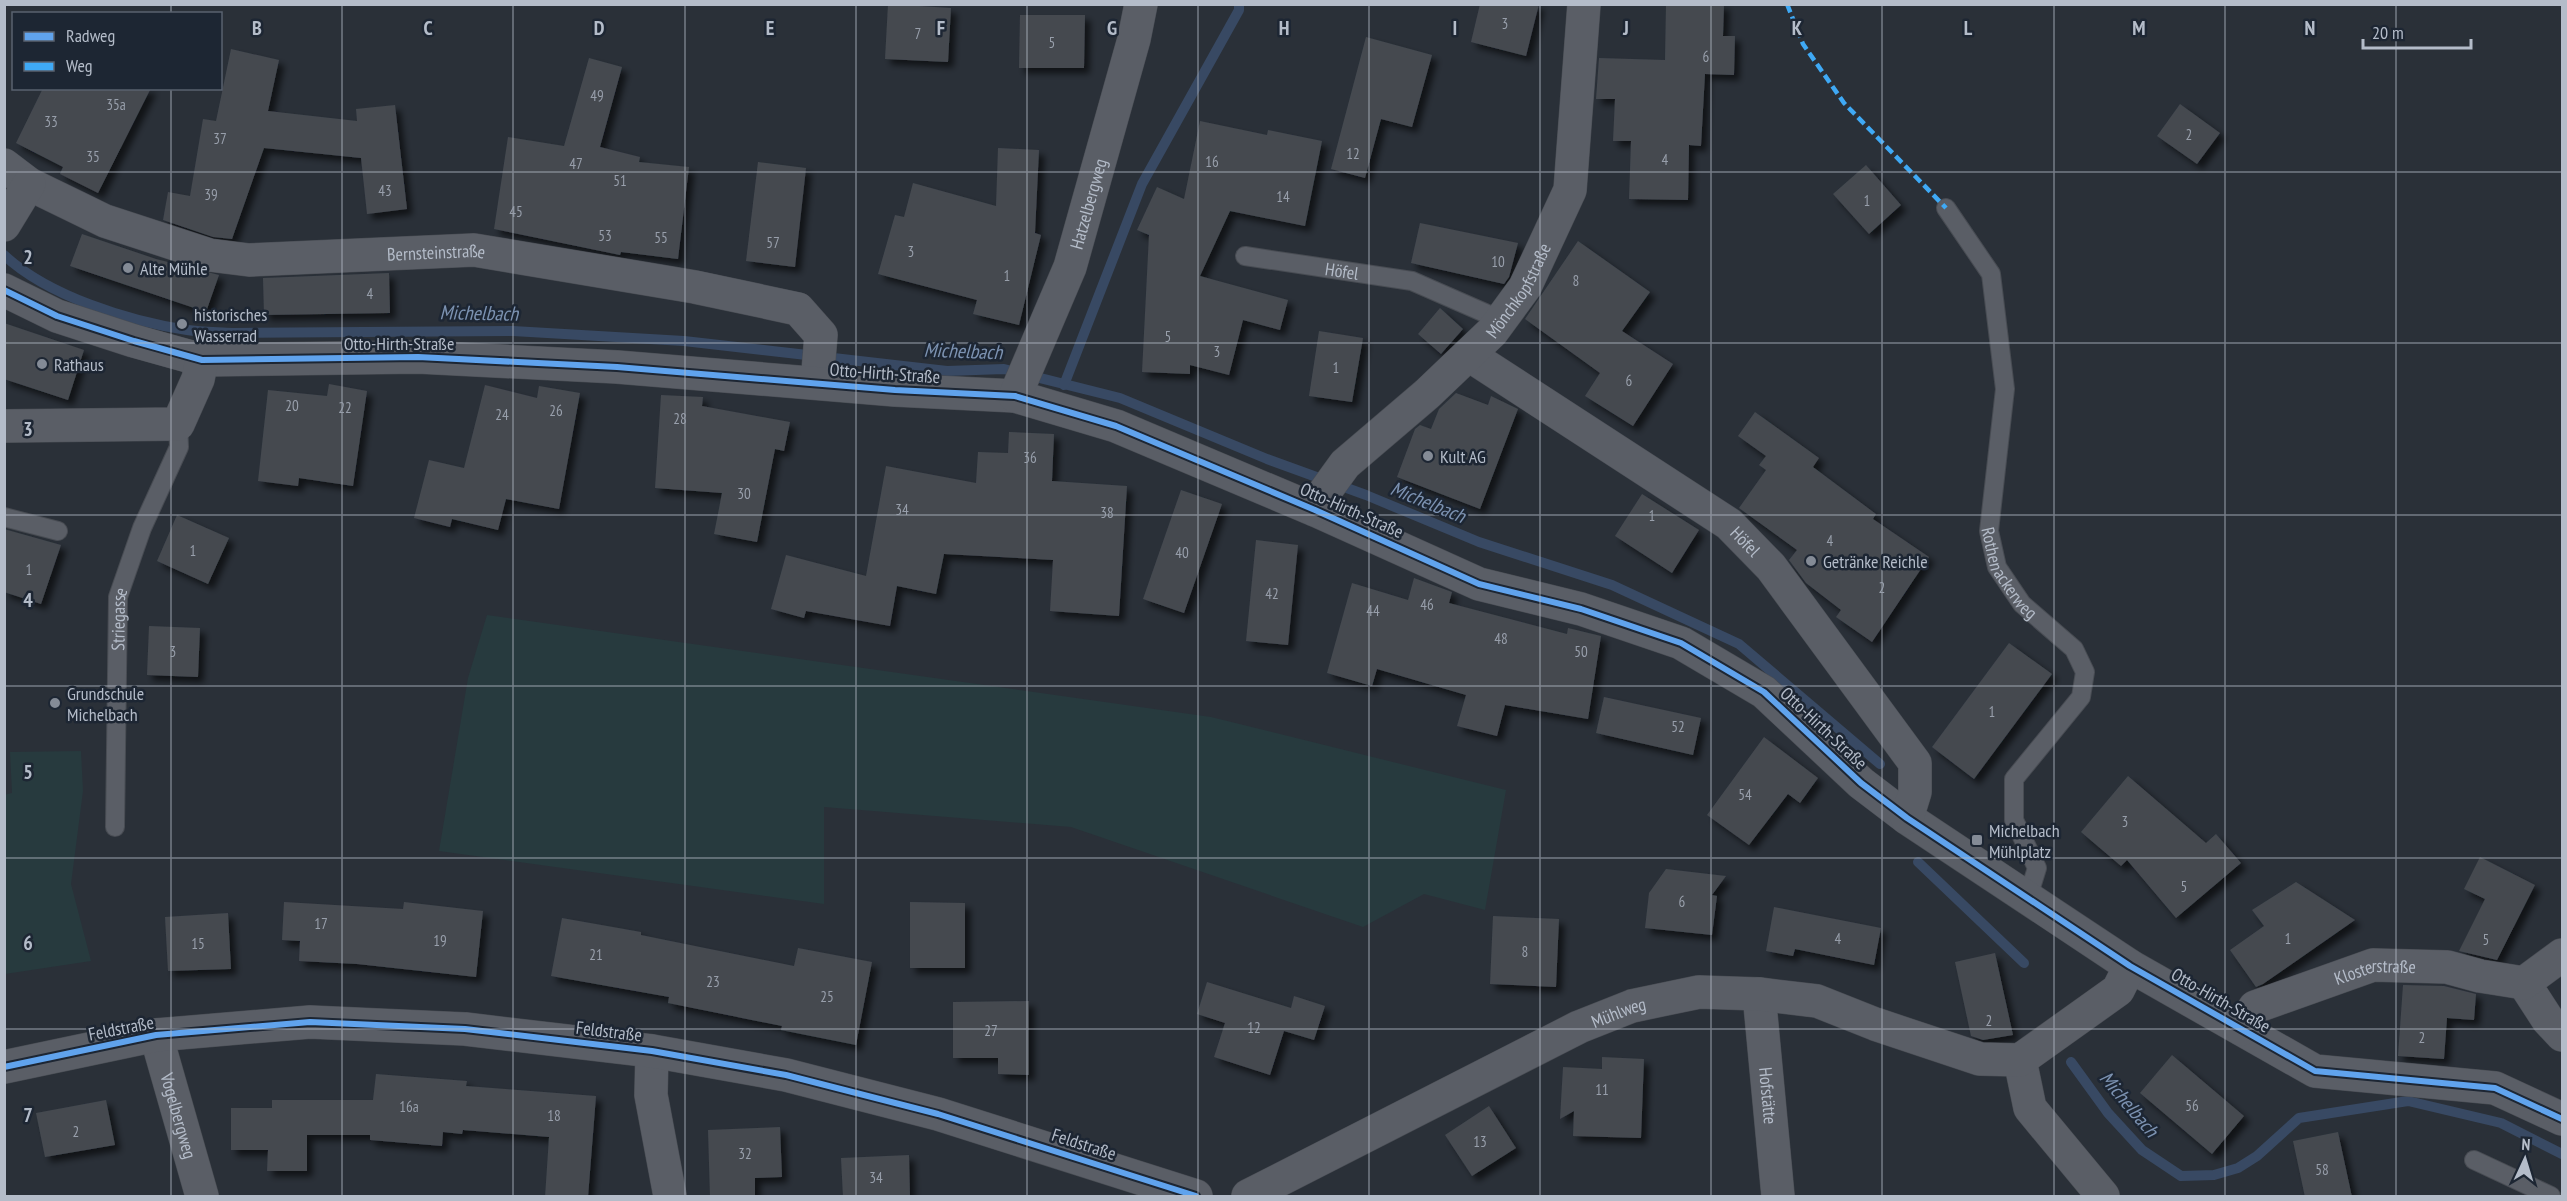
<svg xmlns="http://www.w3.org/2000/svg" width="2567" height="1201" viewBox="0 0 2567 1201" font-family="'PT Sans Narrow',sans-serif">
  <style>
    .green { fill: #273a3e }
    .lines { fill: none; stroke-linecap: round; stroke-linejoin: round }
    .stream { stroke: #384963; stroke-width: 10 }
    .building { fill: #444950; filter: url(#shadow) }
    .lane-casing { stroke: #484c53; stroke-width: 20 }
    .street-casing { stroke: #484c53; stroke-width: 34 }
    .lane { stroke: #5a5e66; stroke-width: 18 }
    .street { stroke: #5a5e66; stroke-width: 33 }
    .quiet { stroke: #3fa9f5; stroke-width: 4.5; stroke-dasharray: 9 4.5; stroke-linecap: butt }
    .cycleway-casing { stroke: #1d2633; stroke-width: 10 }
    .cycleway { stroke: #60a3ed; stroke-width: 6 }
    .grid { fill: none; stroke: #b4bcc9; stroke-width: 1.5; stroke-opacity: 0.55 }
    .poi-dot { fill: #848b96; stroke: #1d2633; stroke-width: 2 }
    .labels { text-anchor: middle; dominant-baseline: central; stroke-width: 5; stroke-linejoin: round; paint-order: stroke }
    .number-label { font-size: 15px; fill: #989fab }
    .street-label { font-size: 18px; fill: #b4bcc9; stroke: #1d2633 }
    .poi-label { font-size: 18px; fill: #b4bcc9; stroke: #1d2633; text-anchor: start }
    .water-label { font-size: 20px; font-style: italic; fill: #7c92b1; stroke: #1d2633 }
    .grid-label { font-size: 20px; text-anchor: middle; font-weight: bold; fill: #b4bcc9; stroke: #1d2633; stroke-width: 5; stroke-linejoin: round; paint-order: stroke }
  </style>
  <defs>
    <filter id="shadow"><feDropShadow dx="5.5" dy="5.5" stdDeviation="3" flood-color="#0009"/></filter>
  </defs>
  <rect width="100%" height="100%" fill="#2a3038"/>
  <!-- green -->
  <g class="green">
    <path d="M487 615 1211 717 1506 790 1485 910 1424 894 1363 927 1071 827 824 807V904L439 851 468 678Z"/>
    <path d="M81 751 83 791 71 884 91 961 5 974 4 795 12 793 10 752Z"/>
  </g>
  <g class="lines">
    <!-- stream -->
    <g class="stream">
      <path d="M4 255C48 296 128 321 187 330 202 332 218 332 233 333L513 331 684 341 947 371 1004 369 1120 398 1267 459 1366 495 1479 542 1612 585 1739 644 1880 764"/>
      <path d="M1064 385 1142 184 1239 10V4"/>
      <path d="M1918 862 2024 963"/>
      <path d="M2071 1062 2108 1113 2142 1150 2181 1176 2214 1175 2238 1168 2257 1156 2299 1118 2408 1101 2501 1123 2562 1154"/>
    </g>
  </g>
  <!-- building -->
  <g class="building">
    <path d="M888 4 951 8 948 62 885 59Z"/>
    <path d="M1480 4H1539L1526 56 1471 42Z"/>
    <path d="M1666 4H1724L1723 36H1735L1734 75 1705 74 1701 146 1689 145 1688 200 1629 199 1631 141H1613L1615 99H1596L1599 58 1665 60Z"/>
    <path d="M1020 15H1085L1084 68H1019Z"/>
    <path d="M1366 37 1432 55 1412 127 1381 119 1365 178 1331 169Z"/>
    <path d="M231 49 279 60 268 111 357 121 356 109 395 105 407 209 367 214 361 158 264 148 232 239 213 237 163 220 168 192 190 196 203 119 216 121Z"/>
    <path d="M589 58 622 67 600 147 640 157 639 162 689 167 678 259 621 252 620 255 494 229 508 137 564 146Z"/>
    <path d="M43 88H151L98 193 60 174 63 167 16 143Z"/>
    <path d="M2180 104 2220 133 2197 164 2157 136Z"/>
    <path d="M1200 121 1267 135 1268 130 1322 141 1305 226 1230 211 1200 276 1288 300 1280 330 1243 320 1229 375 1190 365V374L1142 372 1149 235 1137 230 1157 187 1184 199Z"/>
    <path d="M998 148 1039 150 1035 233 1041 235 1019 325 973 314 977 300 878 274 895 215 904 217 913 183 996 206Z"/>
    <path d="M758 162 806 168 795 267 746 261Z"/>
    <path d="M1866 165 1901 205 1869 234 1833 194Z"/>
    <path d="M1420 223 1518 243 1509 277 1504 284 1411 263Z"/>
    <path d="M82 234 156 259 219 275 206 312 70 266Z"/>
    <path d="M1578 241 1650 292 1622 331 1673 364 1633 426 1585 396 1600 373 1525 319Z"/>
    <path d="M389 273 390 313 264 315 263 278Z"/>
    <path d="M1440 308 1463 329 1441 354 1418 334Z"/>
    <path d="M4 323 84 350 68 400 4 379Z"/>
    <path d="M1319 331 1363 338 1352 402 1309 396Z"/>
    <path d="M329 384 367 391 353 486 299 478 298 486 258 481 268 390 327 396Z"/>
    <path d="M485 385 537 398 539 386 580 393 559 509 506 499 498 530 452 519 450 527 414 518 429 460 464 468Z"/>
    <path d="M1456 393 1488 405 1491 396 1518 409 1480 509 1397 477 1415 429 1420 425 1431 429 1439 409Z"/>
    <path d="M661 395 703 397 702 406 790 422 784 451 775 449 757 542 714 534 722 493 655 488Z"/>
    <path d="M1755 412 1819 458 1813 467 1876 514 1873 519 1929 557 1872 642 1836 617 1841 610 1806 583 1789 560 1797 550 1739 508 1766 470 1759 465 1766 456 1738 436Z"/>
    <path d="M1009 432 1054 434 1052 481 1127 486 1119 616 1050 611 1053 560 944 554 936 594 897 586 890 626 806 611 804 618 771 609 786 555 866 576 886 466 976 483 978 452 1008 453Z"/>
    <path d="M1181 490 1222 504 1184 613 1143 599Z"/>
    <path d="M1642 494 1699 530 1672 573 1615 536Z"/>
    <path d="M177 515 229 538 208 584 157 561Z"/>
    <path d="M4 529 61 545 41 604 4 592Z"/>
    <path d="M1256 540 1298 545 1288 645 1246 641Z"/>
    <path d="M1414 578 1452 592 1449 603 1567 634 1568 628 1601 636 1588 719 1505 705 1497 736 1457 726 1466 695 1377 669 1372 686 1327 673 1352 583 1408 600Z"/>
    <path d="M149 626 200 628 198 677 147 675Z"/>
    <path d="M2009 643 2052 674 1974 779 1932 747Z"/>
    <path d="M1604 697 1701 718 1693 755 1596 733Z"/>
    <path d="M1764 737 1818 778 1800 803 1788 794 1749 845 1707 815Z"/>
    <path d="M2128 776 2206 843 2216 834 2241 863 2176 918 2127 860 2121 866 2081 832Z"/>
    <path d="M2480 857 2535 885 2497 960 2459 951 2485 899 2464 889Z"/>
    <path d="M1666 869 1726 876 1712 895 1717 896 1712 935 1645 928 1649 893Z"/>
    <path d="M2296 882 2355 920 2263 984 2256 987 2230 950 2264 926 2252 910Z"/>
    <path d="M284 902 403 909 404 902 483 911 476 977 357 964 299 961 300 941 282 940Z"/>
    <path d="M910 902 965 903V968H910Z"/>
    <path d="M1774 907 1881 928 1874 965 1795 949 1793 956 1766 951Z"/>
    <path d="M228 913 231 969 168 971 165 917Z"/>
    <path d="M1493 916 1559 919 1556 987 1490 984Z"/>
    <path d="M562 918 641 932V935L794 966 798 948 872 962 856 1045 781 1030 782 1026 668 1003 669 997 551 976Z"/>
    <path d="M1995 953 2013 1035 1983 1040 1971 1036 1955 962Z"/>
    <path d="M1207 982 1291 1008 1294 996 1325 1006 1314 1040 1284 1031 1270 1075 1214 1057 1225 1023 1197 1014Z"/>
    <path d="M2403 985 2444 986 2476 994 2474 1020 2447 1018 2444 1059 2398 1056Z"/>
    <path d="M1029 1001V1075L998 1074V1058H953V1002Z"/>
    <path d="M2172 1055 2244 1116 2212 1154 2140 1093Z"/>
    <path d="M1602 1057 1644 1059 1641 1138 1573 1136 1574 1111 1560 1119 1563 1067 1602 1069Z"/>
    <path d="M376 1074 467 1081 466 1086 596 1096 588 1197H545L549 1137 463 1130 462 1134 443 1132 442 1146 370 1140V1135H307V1171H267L268 1150H231V1108H272V1100H373Z"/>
    <path d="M106 1100 115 1145 45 1157 36 1113Z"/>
    <path d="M1489 1106 1516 1148 1472 1176 1445 1135Z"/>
    <path d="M780 1127 782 1177 755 1178V1197H710L708 1130Z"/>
    <path d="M2338 1132 2352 1197H2305L2293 1141Z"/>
    <path d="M909 1155 910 1197H843L841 1158Z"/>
  </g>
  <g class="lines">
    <defs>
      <g id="lane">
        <path id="s1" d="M1946 208 1991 274 2005 389 1989 531 1997 567 2022 604 2074 649 2085 672 2081 697 2014 779V820L2037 868 2028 897"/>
        <path id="s2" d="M1245 256 1412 281 1501 320"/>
        <path d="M4 517 58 531"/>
        <path id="s3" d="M115 827 118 597 142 528 179 447 178 424"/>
        <path d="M2474 1160 2551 1196"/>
      </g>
      <g id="street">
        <path id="s4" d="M4 165 29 184 105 221 209 255 249 260 474 250 695 287 798 309 821 335 817 383"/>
        <path d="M4 225 29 184"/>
        <path d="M4 290 57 316 134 341 202 360 418 357 617 367 895 390 1015 396 1116 426 1315 510 1479 584 1581 609 1681 643 1764 692 1861 783 1907 818 2130 966 2315 1071 2495 1088 2562 1119"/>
        <path id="s5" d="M1469 355 1729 524 1771 567 1915 763V792L1907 818"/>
        <path id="s6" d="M1015 396 1070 267 1134 39 1141 4"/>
        <path d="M4 426 178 424 198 379 202 360"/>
        <path id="s7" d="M1315 510 1324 493 1345 464 1427 394 1492 332 1525 287 1570 190 1584 4"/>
        <path d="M2524 983 2548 1020 2562 1035"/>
        <path id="s8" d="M1759 994 1778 1196"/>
        <path id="s9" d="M2242 1029 2255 1007 2373 965 2447 967 2480 976 2524 983 2562 955"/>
        <path id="s10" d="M156 1035 202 1196"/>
        <path d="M652 1051 651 1095 670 1196"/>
        <path d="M2020 1060 2030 1108 2103 1196"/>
        <path d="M4 1067 156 1035 310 1022 465 1029 652 1051 786 1075 938 1114 1196 1196"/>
        <path id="s11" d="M1248 1196 1579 1027 1632 1006 1699 992 1759 994 1817 1001 1875 1024 1980 1059 2020 1060 2118 990 2130 966"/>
      </g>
    </defs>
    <!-- lane casing -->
    <use href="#lane" class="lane-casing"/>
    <!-- street casing -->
    <use href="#street" class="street-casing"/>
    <!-- lane -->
    <use href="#lane" class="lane"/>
    <!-- street -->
    <use href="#street" class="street"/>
    <!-- quiet -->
    <path class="quiet" d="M1787 4 1803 44 1844 103 1946 208"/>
    <defs>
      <g id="cycleway">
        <path d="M4 290 57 316 134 341 202 360 418 357 617 367 895 390 1015 396 1116 426 1315 510 1479 584 1581 609 1681 643 1764 692 1861 783 1907 818 2130 966 2315 1071 2495 1088 2562 1119"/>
        <path d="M4 1067 156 1035 310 1022 465 1029 652 1051 786 1075 938 1114 1196 1196"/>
      </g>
    </defs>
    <!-- cycleway casing -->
    <use href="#cycleway" class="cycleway-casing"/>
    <!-- cycleway -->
    <use href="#cycleway" class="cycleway"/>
  </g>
  <!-- grid -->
  <path class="grid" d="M171 4V14M342 4V1196M513 4V1196M685 4V1196M856 4V1196M1027 4V1196M1198 4V1196M1369 4V1196M1540 4V1196M1711 4V1196M1882 4V1196M2054 4V1196M2225 4V1196M2396 4V1196M171 88V1196M4 172H2562M4 343H2562M4 515H2562M4 686H2562M4 858H2562M4 1029H2562"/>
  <!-- markers -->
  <g class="poi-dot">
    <circle cx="128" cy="268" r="6"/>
    <circle cx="182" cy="324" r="6"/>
    <circle cx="42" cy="364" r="6"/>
    <circle cx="1428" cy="456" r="6"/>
    <circle cx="1811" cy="561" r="6"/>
    <circle cx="55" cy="703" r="6"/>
    <rect x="1971" y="834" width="12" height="12" rx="3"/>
  </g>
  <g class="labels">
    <!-- number labels -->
    <g class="number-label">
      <text x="1505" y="23">3</text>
      <text x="918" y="33">7</text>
      <text x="1052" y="42">5</text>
      <text x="1706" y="56">6</text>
      <text x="597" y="95">49</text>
      <text x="116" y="104">35a</text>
      <text x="51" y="121">33</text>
      <text x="2189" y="134">2</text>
      <text x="220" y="138">37</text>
      <text x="1353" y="153">12</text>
      <text x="93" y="156">35</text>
      <text x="1665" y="159">4</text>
      <text x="1212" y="161">16</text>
      <text x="576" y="163">47</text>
      <text x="620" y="180">51</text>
      <text x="385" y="190">43</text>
      <text x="211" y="194">39</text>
      <text x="1283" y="196">14</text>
      <text x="1867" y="200">1</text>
      <text x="516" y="211">45</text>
      <text x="605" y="235">53</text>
      <text x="661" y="237">55</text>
      <text x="773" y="242">57</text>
      <text x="911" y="251">3</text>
      <text x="1498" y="261">10</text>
      <text x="1007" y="275">1</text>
      <text x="1576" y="280">8</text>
      <text x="370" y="293">4</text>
      <text x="1168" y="336">5</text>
      <text x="1217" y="351">3</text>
      <text x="1336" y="367">1</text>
      <text x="1629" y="380">6</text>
      <text x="292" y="405">20</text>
      <text x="345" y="407">22</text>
      <text x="556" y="410">26</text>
      <text x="502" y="414">24</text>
      <text x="680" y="418">28</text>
      <text x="1030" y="457">36</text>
      <text x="744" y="493">30</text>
      <text x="902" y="509">34</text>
      <text x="1107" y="512">38</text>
      <text x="1652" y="515">1</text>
      <text x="1830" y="540">4</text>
      <text x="193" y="550">1</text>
      <text x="1182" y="552">40</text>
      <text x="29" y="569">1</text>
      <text x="1882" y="587">2</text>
      <text x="1272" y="593">42</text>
      <text x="1427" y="604">46</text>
      <text x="1373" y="610">44</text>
      <text x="1501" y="638">48</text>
      <text x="173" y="651">3</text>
      <text x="1581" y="651">50</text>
      <text x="1992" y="711">1</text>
      <text x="1678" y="726">52</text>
      <text x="1745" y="794">54</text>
      <text x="2125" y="821">3</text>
      <text x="2184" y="886">5</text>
      <text x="1682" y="901">6</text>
      <text x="321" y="923">17</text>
      <text x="1838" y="938">4</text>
      <text x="2288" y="938">1</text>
      <text x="2486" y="939">5</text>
      <text x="440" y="940">19</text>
      <text x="198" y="943">15</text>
      <text x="1525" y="951">8</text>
      <text x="596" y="954">21</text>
      <text x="713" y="981">23</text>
      <text x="827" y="996">25</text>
      <text x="1989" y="1020">2</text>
      <text x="1254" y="1027">12</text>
      <text x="991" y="1030">27</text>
      <text x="2422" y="1037">2</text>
      <text x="1602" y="1089">11</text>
      <text x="2192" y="1105">56</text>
      <text x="409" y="1106">16a</text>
      <text x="554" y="1115">18</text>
      <text x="76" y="1131">2</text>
      <text x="1480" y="1141">13</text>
      <text x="745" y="1153">32</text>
      <text x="2322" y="1169">58</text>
      <text x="876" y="1177">34</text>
    </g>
    <!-- street labels -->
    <g class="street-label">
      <text stroke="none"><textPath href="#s6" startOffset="206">Hatzelbergweg</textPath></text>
      <text stroke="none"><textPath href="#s4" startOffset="453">Bernsteinstraße</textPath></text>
      <text stroke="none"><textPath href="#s2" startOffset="98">Höfel</textPath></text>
      <text stroke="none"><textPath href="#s7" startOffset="302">Mönchkopfstraße</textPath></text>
      <text x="399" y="343">Otto-Hirth-Straße</text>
      <text transform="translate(885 373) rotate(4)">Otto-Hirth-Straße</text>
      <text transform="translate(1352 510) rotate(24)">Otto-Hirth-Straße</text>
      <text stroke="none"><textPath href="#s5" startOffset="334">Höfel</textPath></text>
      <text stroke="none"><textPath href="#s1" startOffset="386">Rothenackerweg</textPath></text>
      <text stroke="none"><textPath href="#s3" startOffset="208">Striegasse</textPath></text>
      <text transform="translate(1824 728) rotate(43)">Otto-Hirth-Straße</text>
      <text stroke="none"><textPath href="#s9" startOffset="152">Klosterstraße</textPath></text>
      <text transform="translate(2221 1000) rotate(30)">Otto-Hirth-Straße</text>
      <text stroke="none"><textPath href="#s11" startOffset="414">Mühlweg</textPath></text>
      <text transform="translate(121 1028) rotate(-11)">Feldstraße</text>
      <text transform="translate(609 1031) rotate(7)">Feldstraße</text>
      <text stroke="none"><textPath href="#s8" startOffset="102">Hofstätte</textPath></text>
      <text stroke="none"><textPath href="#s10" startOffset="84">Vogelbergweg</textPath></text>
      <text transform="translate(1084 1144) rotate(18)">Feldstraße</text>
    </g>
    <!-- poi labels -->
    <g class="poi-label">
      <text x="140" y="268">Alte Mühle</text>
      <text x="194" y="314">historisches<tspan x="194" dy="21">Wasserrad</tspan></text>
      <text x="54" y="364">Rathaus</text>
      <text x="1440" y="456">Kult AG</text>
      <text x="1823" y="561">Getränke Reichle</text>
      <text x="67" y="693">Grundschule<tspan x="67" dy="21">Michelbach</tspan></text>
      <text x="1989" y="830">Michelbach<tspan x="1989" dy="21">Mühlplatz</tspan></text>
    </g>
    <!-- water labels -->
    <g class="water-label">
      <text transform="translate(479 313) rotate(1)">Michelbach</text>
      <text transform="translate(963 351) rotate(2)">Michelbach</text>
      <text transform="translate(1428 502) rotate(22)">Michelbach</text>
      <text transform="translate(2129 1104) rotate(50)">Michelbach</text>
    </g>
  </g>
  <g class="grid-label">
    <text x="257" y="35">B</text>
    <text x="428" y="35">C</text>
    <text x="599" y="35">D</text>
    <text x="770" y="35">E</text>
    <text x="941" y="35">F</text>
    <text x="1112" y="35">G</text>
    <text x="1284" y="35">H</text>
    <text x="1455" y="35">I</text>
    <text x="1626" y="35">J</text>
    <text x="1797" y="35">K</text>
    <text x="1968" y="35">L</text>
    <text x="2139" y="35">M</text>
    <text x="2310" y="35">N</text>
    <text x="28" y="264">2</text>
    <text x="28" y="436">3</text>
    <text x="28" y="607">4</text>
    <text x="28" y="779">5</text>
    <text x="28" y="950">6</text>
    <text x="28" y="1122">7</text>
  </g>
  <!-- border -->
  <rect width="2567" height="1201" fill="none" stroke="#b4bcc9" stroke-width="12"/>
  <!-- legend -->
  <rect x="12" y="12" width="210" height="78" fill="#1d2633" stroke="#59626f" stroke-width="1.5"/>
  <rect x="24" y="32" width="30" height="9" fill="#60a3ed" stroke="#59626f" stroke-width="1.5"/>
  <text x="66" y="42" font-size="18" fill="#b4bcc9">Radweg</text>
  <rect x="24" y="62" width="30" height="9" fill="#3fa9f5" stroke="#59626f" stroke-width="1.5"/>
  <text x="66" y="72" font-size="18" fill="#b4bcc9">Weg</text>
  <!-- north arrow -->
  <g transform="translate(2525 1159) rotate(4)" stroke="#1d2633" stroke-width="4.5" paint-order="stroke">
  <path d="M0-4.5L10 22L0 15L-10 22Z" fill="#b4bcc9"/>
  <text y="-9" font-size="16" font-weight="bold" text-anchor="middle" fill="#b4bcc9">N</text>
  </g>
  <!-- scale -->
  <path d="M2363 39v9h108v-9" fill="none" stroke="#b4bcc9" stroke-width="3"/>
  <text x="2372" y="39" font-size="18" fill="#b4bcc9" stroke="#1d2633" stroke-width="4.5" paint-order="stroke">20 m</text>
</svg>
